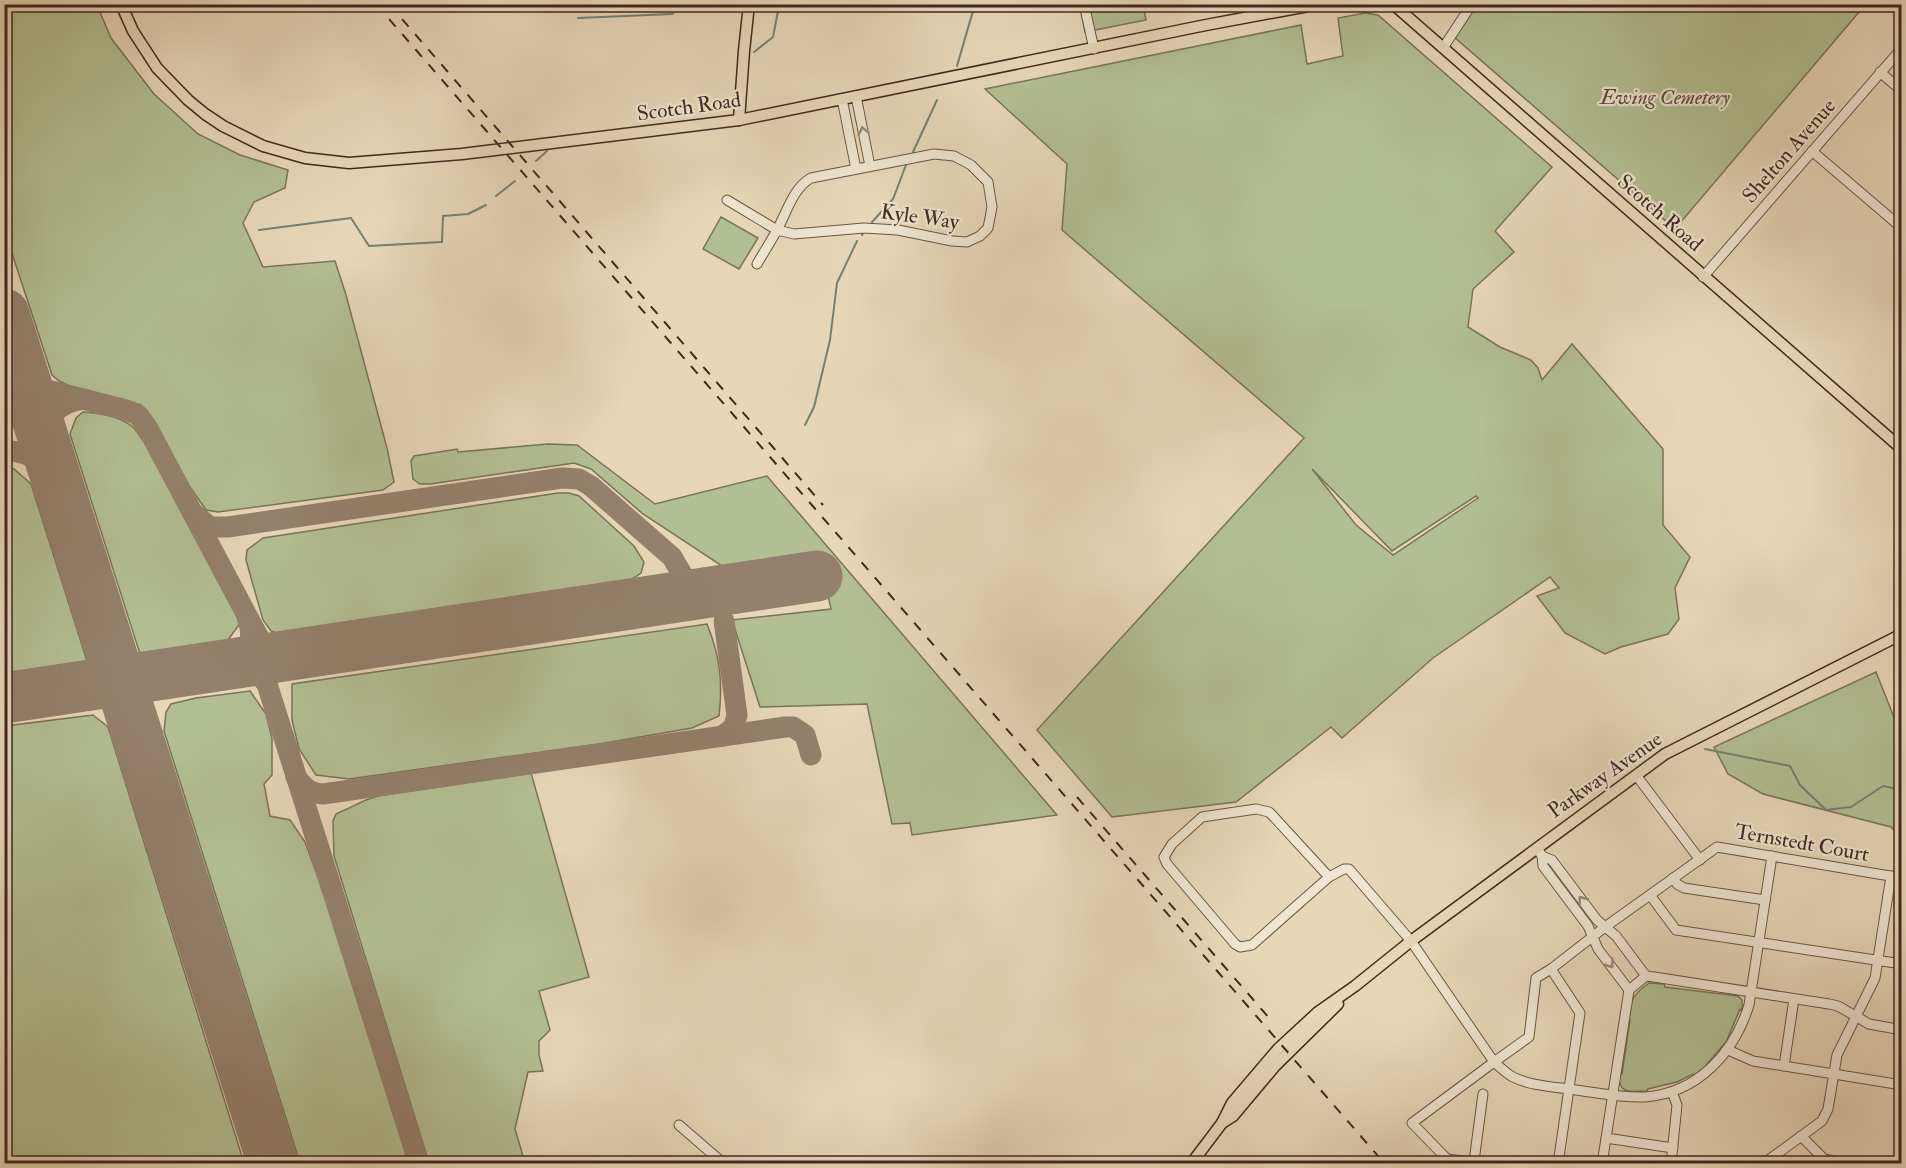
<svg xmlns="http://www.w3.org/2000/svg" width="1906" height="1168" viewBox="0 0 1906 1168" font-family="'IM FELL Double Pica',serif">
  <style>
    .green { fill: #b2bf92; stroke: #797459; stroke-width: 1.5; fill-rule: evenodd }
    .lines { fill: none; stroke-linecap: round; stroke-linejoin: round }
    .stream { stroke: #748073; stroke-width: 2 }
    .taxiway { stroke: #94806c; stroke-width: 21 }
    .runway { stroke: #94806c; stroke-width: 51 }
    .minor-casing { stroke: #6a5446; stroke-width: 11 }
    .major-casing { stroke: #402920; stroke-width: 13 }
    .minor { stroke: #efe5d1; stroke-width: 9 }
    .major { stroke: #e7d7b8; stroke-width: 10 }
    .rail { stroke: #402920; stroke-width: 2; stroke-dasharray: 10 10; stroke-linecap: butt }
    .oneway { stroke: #988778 }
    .labels { text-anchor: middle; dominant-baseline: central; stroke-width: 4.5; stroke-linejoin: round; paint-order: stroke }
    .park-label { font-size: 21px; font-style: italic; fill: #574737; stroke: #efe5d1 }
    .street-label { font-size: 21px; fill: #402920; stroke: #efe5d1 }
  </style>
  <rect width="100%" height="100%" fill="#e7d7b8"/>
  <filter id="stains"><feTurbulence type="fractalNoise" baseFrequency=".00333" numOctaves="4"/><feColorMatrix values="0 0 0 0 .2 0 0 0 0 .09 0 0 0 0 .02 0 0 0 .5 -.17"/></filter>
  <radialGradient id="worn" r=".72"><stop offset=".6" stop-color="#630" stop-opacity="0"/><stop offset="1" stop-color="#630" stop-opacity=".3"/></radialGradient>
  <!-- green -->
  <g class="green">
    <path d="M4 5H97L111 38 154 94 198 134 240 155 288 170 285 188 254 202 243 223 263 267 335 261 346 295 387 448 394 482 383 490 218 512 206 510 190 487 157 428 141 405 67 385 59 381 52 375 5 232Z"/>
    <path d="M1080 5H1143L1146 20 1085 32Z"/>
    <path d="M1474 5H1865L1675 229 1453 36Z"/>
    <path d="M1365 13 1378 15 1552 167 1495 231 1514 252 1473 289 1468 327 1500 347 1531 360 1538 368 1542 380 1572 344 1663 449V525L1690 557 1675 588 1679 619 1668 634 1621 647 1605 654 1565 633 1537 596 1559 588 1550 577 1433 658 1342 738 1331 727 1236 802 1112 817 1037 730 1304 438 1062 230 1067 164 985 89 1301 25 1307 64 1343 56 1338 18ZM1312 469 1392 551 1476 496 1478 498 1393 555 1356 525Z"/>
    <path d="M721 217 758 238 739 269 703 249Z"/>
    <path d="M83 412C99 413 122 417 134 428 138 433 142 439 146 444L237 616 239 625 227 641 140 654 70 434 76 418Z"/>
    <path d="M548 444 577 445 655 504 767 476 1057 815 912 835 910 823 892 824 867 704 760 707 732 620 831 609 819 553 725 568 643 514 591 469 574 463 430 484H420L413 479 411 461 414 456 457 449 458 452Z"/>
    <path d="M5 467 14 469 31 484 87 661 5 674Z"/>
    <path d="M558 493H569L579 496 634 546 644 562 641 573 628 582 279 634 271 631 263 620 246 560 247 550 263 538Z"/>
    <path d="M707 624C720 656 723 682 719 716L692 728 605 743 349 779 316 775 299 749 292 720V684Z"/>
    <path d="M1876 672 1901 735V838L1891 827 1763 794 1728 774 1714 747Z"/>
    <path d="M250 691 266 714 272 738V775L264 784 270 816 290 820 305 842 329 907 409 1163H300L164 731 166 712 171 704 196 698Z"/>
    <path d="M93 715 108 727 244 1163H5V726Z"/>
    <path d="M531 773 589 977 539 991 550 1030 539 1041V1055L543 1071 528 1072 515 1129 525 1163H429L334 856 333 821 336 814 366 800 378 796Z"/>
    <path d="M1649 983 1664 984 1665 987 1738 996 1742 1000V1010L1740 1009 1726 1042 1707 1064 1708 1066 1696 1076 1693 1074 1677 1082 1648 1089 1647 1091C1631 1091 1618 1096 1619 1074H1622L1630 1020 1628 1018C1631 998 1633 995 1649 983Z"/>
  </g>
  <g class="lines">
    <!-- stream -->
    <g class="stream">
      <path d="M780 6V4"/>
      <path d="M578 18 672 14 685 4"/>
      <path d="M754 52 773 37 778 11"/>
      <path d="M957 66 975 4"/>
      <path d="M913 152 937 100"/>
      <path d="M536 161 547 151"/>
      <path d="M496 196 515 181"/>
      <path d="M872 222 893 199 906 165"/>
      <path d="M259 230 351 218 369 246 442 242 443 216 468 214 486 205"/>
      <path d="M862 235 863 233"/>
      <path d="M805 425 814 407 830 340 837 283 857 241"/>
      <path d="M1705 749 1790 766 1800 785 1826 810 1851 807 1883 786 1902 790"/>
    </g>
    <!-- taxiway -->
    <g class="taxiway">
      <path d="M4 379 126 410 138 415 147 427 259 638C272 655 279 658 301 653"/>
      <path d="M4 417 27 385"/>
      <path d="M46 443C47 417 55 403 84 399"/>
      <path d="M4 450C35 452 45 464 60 489"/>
      <path d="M192 512 210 527H228L562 478 579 479 591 486 672 557 682 574"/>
      <path d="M238 663 257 672 267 684 419 1164"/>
      <path d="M220 666C245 661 256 644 248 620"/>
      <path d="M723 736 734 727 737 715 724 621"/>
      <path d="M296 777C304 788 310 793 323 794L785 727H793L805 735 811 755"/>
    </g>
    <!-- runway -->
    <g class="runway">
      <path d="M4 314 273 1164"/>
      <path d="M4 698 817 576"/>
    </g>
    <defs>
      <g id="minor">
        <path d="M1084 4 1094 49"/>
        <path d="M1443 48 1472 4"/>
        <path d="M1880 72 1902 91"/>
        <path d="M856 96 870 166"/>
        <path d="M842 99 856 169"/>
        <path d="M1812 151 1902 228"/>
        <path d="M727 200 777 230 794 234 864 228 898 230 952 241 967 242 980 236 988 228 992 207 988 182 971 165 954 156 934 154 811 178C793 188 787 212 777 230 771 241 764 252 757 264"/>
        <path d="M1703 277 1902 48"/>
        <path d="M1636 775 1700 860"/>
        <path d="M1537 848 1542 856 1543 866 1588 926 1598 949 1629 990"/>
        <path d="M1542 856 1552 860 1597 920 1616 936 1646 976"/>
        <path d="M1329 877 1273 816 1269 812 1256 809 1202 817 1172 844 1164 857 1167 864 1235 944 1240 947 1252 945 1329 877 1344 869H1349L1411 941 1494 1062 1529 1037 1536 978 1551 969"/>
        <path d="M1673 878 1677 884 1684 888 1765 900"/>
        <path d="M1650 895 1676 930 1902 964"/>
        <path d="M1629 990 1646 976 1654 977 1829 1004 1838 1006 1869 1024 1902 1030"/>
        <path d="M1728 1050 1753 1061 1902 1085"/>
        <path d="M1784 1066 1794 999"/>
        <path d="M679 1125 724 1164"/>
        <path d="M1801 1136 1824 1159 1848 1164"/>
        <path d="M1606 1138 1673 1148"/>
        <path d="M1474 1161 1483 1094"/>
        <path d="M1487 1164 1447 1159 1412 1123 1494 1062C1500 1067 1506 1073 1513 1077 1530 1086 1557 1087 1576 1090 1599 1093 1622 1098 1645 1097 1698 1093 1734 1053 1749 1005L1772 856"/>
        <path d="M1558 1164 1580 1013 1551 969 1605 927 1717 847 1902 878"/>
        <path d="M1602 1164 1629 990"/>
        <path d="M1671 1164 1677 1105 1672 1092"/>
        <path d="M1763 1164 1822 1121 1828 1109 1837 1055 1875 978 1891 876"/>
      </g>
      <g id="major">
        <path d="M121 4 133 31 157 68 188 100 205 114 223 126 263 146 305 158 349 163 462 154 739 120 1206 25 1319 4"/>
        <path d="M1393 4 1902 449"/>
        <path d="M739 120 744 51 749 4"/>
        <path d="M1222 1123 1233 1116 1275 1066 1338 1004"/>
        <path d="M1191 1164 1222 1123 1232 1103 1278 1049 1318 1012 1355 986 1411 941 1665 754 1902 634"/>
      </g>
    </defs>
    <!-- minor casing -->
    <use href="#minor" class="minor-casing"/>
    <!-- major casing -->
    <use href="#major" class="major-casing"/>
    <!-- minor -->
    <use href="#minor" class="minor"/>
    <!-- major -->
    <use href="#major" class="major"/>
    <!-- rail -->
    <g class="rail">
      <path d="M376 4 1385 1164"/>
      <path d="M389 4 823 505"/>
      <path d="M1077 797 1270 1019"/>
    </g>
  </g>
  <!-- one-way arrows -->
  <defs><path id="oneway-chevron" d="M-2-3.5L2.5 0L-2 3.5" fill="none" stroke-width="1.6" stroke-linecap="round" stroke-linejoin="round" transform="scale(1.5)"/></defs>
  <g class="oneway">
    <use href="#oneway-chevron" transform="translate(863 131) rotate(-102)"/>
    <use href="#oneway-chevron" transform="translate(1582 900) rotate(-127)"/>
    <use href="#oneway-chevron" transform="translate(1610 964) rotate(53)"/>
  </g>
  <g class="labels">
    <!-- park labels -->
    <g class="park-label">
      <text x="1665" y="97">Ewing Cemetery</text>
    </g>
    <!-- street labels -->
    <g class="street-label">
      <text transform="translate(689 107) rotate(-8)">Scotch Road</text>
      <text transform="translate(1789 151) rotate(-49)">Shelton Avenue</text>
      <text transform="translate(1660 213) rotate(41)">Scotch Road</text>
      <text transform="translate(920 217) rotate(8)">Kyle Way</text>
      <text transform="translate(1605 775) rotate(-35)">Parkway Avenue</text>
      <text transform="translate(1802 843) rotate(10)">Ternstedt Court</text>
    </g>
  </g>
  <!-- margin -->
  <rect width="1906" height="1168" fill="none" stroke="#e7d7b8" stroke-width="24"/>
  <rect x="6" y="6" width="1894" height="1156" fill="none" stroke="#402920" stroke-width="3"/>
  <rect x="12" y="12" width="1882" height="1144" fill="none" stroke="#402920" stroke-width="1.5"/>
  <rect width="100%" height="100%" filter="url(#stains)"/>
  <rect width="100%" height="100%" fill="url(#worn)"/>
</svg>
